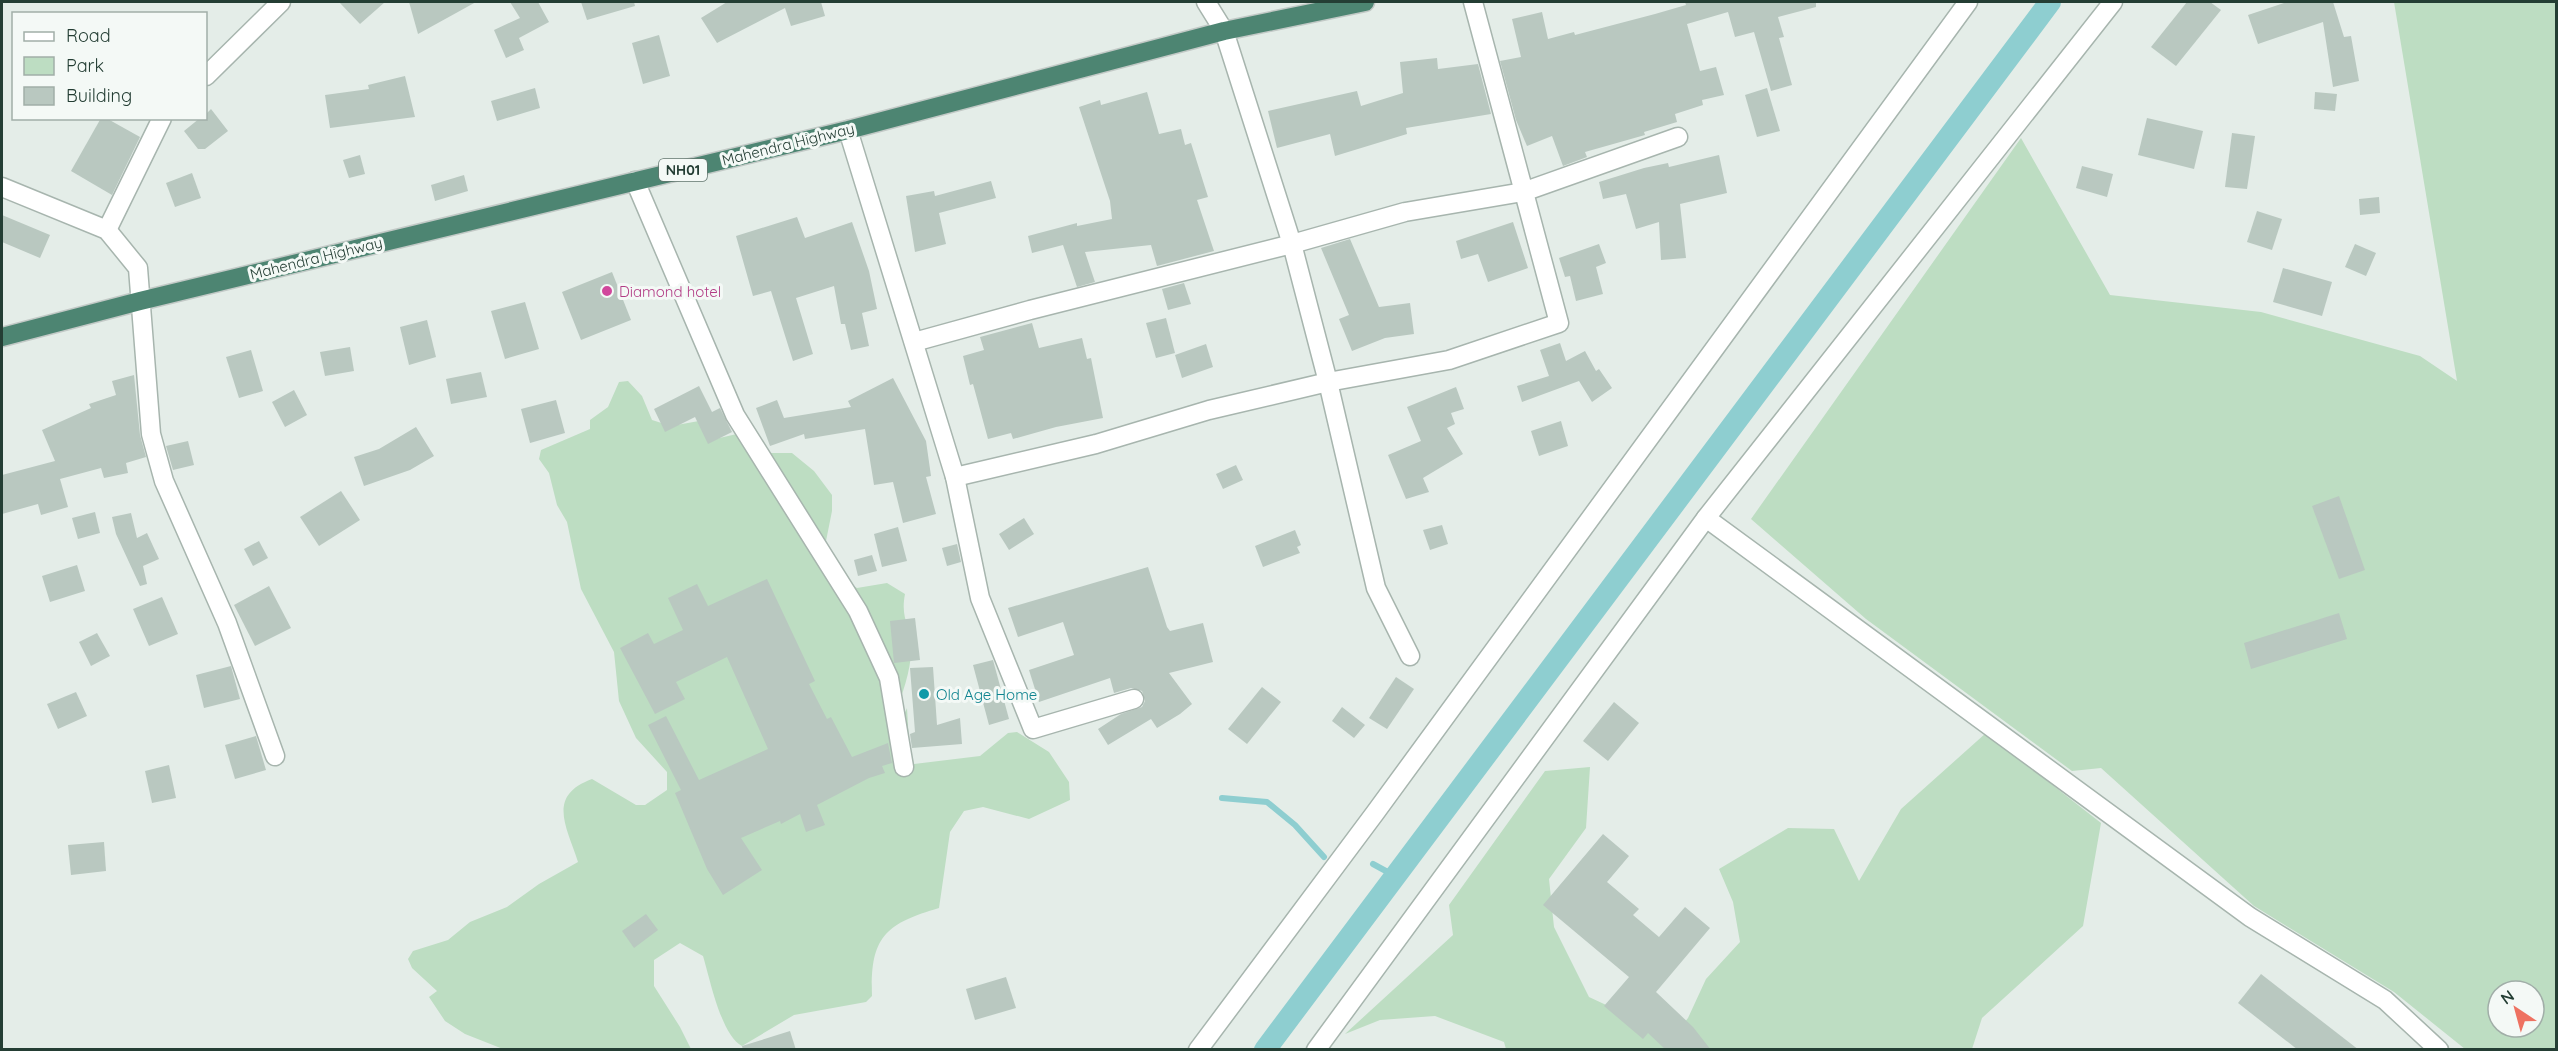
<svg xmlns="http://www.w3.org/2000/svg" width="2558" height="1051" viewBox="0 0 2558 1051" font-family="Quicksand,sans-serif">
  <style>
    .green { fill: #bdddc2; fill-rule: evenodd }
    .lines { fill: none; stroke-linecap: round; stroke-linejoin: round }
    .stream { stroke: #8eced0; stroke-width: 6 }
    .canal { stroke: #8eced0; stroke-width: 22 }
    .building { fill: #b9c8c0 }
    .minor-casing { stroke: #a7b5ae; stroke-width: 21 }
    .trunk-casing { stroke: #c2c9c6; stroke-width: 21 }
    .minor { stroke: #fff; stroke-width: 18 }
    .trunk { stroke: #4d8572; stroke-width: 18 }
    .hotel-dot { fill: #d1479c; stroke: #f4f9f6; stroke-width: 2 }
    .culture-dot { fill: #0f9aa8; stroke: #f4f9f6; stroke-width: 2 }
    .labels { text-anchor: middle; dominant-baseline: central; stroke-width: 6; stroke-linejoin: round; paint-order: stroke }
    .shield { fill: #f4f9f6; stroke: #62766e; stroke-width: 1.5 }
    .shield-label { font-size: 14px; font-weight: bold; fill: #243e34 }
    .street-label { font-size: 15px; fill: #243e34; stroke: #f4f9f6 }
    .hotel-label { font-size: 15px; fill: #b23c85; stroke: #f4f9f6; text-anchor: start }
    .culture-label { font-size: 15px; fill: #0d838f; stroke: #f4f9f6; text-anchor: start }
  </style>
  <rect width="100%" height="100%" fill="#e4ede8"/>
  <!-- green -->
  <g class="green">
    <path d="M2394 2H2556V1049H2465L2394 992 2254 906 2101 768 2072 771 1866 619 1751 519 2021 138 2110 295 2261 312 2420 356 2457 381ZM2498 991H2534V1027H2498Z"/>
    <path d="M628 381 642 396 652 420 671 426 699 421 715 439 750 431 761 453H792L814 471 832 495V511L825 546 843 579 857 588 887 583 905 594C900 620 911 625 911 646 912 669 902 695 894 716L902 719 907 708 909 743 914 764 980 756 1008 733 1017 732 1049 752 1069 782 1070 800 1029 819 983 807 964 811 950 832 939 908C885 924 870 937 872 996L866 1002 794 1015 742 1046C721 1035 710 979 703 956L680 943 654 960V986L680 1027 691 1049H503L465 1034 445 1021 429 997 437 991 412 968 408 959 413 951 448 940 470 922 507 907 539 884 578 862C567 827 546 796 592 779L636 805H645L667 790V772L636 738 619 701 614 652 581 589 567 522 557 505 549 473 539 459 541 450 590 429V420L608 407 619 382Z"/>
    <path d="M1986 733 2101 823 2083 926 1982 1018 1972 1049H1506L1504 1042 1435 1016 1380 1020 1345 1034 1453 935 1449 905 1545 771 1590 767 1586 828 1549 879 1554 927 1589 997 1632 1017 1668 1043 1688 1018 1706 979 1740 942 1733 902 1719 869 1788 828 1834 829 1859 881 1901 809Z"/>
  </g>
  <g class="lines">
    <!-- stream -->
    <g class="stream">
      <path d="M1222 798 1267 802 1295 825 1324 857"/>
      <path d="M1373 864 1395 876"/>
    </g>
    <!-- canal -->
    <path class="canal" d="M1265 1050 2050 2"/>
  </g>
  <!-- building -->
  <g class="building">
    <path d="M339 2H385L360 24Z"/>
    <path d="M409 2H476L418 34Z"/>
    <path d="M510 2H538L549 22 519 38 524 50 506 58 494 30 520 18Z"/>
    <path d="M581 2H634L635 6 587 20Z"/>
    <path d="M727 2H821L825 16 791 26 785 8 717 43 701 18Z"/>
    <path d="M1685 2H1816V7L1778 17 1784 37 1779 38 1792 85 1771 91 1754 32 1735 37 1728 12 1687 24 1700 71 1716 67 1724 95 1702 100 1703 105 1675 114 1677 122 1644 132 1645 135 1585 152 1587 157 1563 166 1552 136 1527 146 1516 120 1500 61 1521 57 1512 19 1542 12 1548 39 1574 32 1575 35 1655 14 1686 5Z"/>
    <path d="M2187 2H2210L2221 10 2176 66 2151 47Z"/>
    <path d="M2287 2H2333L2344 37 2351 36 2359 81 2333 87 2323 22 2258 44 2248 15Z"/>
    <path d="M659 35 670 76 643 84 632 43Z"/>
    <path d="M1437 58 1438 69 1478 64 1491 114 1406 128 1407 134 1335 156 1330 134 1277 148 1268 111 1357 91 1361 106 1403 93 1400 62Z"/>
    <path d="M405 76 415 117 330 128 325 95 369 89 368 85Z"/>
    <path d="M535 88 540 108 497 121 491 101Z"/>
    <path d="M1767 88 1780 131 1757 137 1745 95Z"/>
    <path d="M1147 92 1159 134 1181 129 1185 145 1191 143 1208 197 1197 200 1214 251 1157 266 1151 245 1085 252 1095 282 1077 287 1063 245 1032 253 1028 236 1077 223V226L1112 219 1110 201 1079 107 1100 100 1101 105Z"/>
    <path d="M2315 92 2337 94 2335 111 2314 109Z"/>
    <path d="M211 109 228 131 205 149H198L184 131 200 118H206V114Z"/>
    <path d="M101 118H106L140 137 112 195 71 171Z"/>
    <path d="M2147 118 2203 131 2194 169 2138 155Z"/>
    <path d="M2232 133 2255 136 2247 189 2225 187Z"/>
    <path d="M360 155 365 174 349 178 343 160Z"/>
    <path d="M1719 155 1727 193 1680 204 1686 258 1661 260 1659 222 1636 229 1626 194 1603 199 1599 182 1644 168 1668 163 1669 167Z"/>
    <path d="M2082 166 2113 174 2107 197 2076 188Z"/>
    <path d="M192 173 201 198 175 207 166 183Z"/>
    <path d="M464 175 468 191 435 201 431 185Z"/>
    <path d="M991 181 996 198 939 213 946 244 915 252 906 196 934 191 935 196Z"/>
    <path d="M2379 197 2380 213 2360 215 2359 199Z"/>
    <path d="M2257 211 2282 219 2272 250 2247 242Z"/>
    <path d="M2 215 50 235 40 258 2 242Z"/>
    <path d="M797 217 805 238 852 222 869 271 877 309 862 313 869 346 851 350 845 324H841L834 286 796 298 813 354 793 361 771 291 753 296 736 236Z"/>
    <path d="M1513 222 1528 268 1488 282 1478 254 1461 259 1456 241Z"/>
    <path d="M1350 239 1379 307 1410 303 1414 334 1385 338 1352 351 1339 319 1349 315 1321 248Z"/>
    <path d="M1599 244 1606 263 1596 267 1603 294 1576 301 1570 276 1565 277 1559 258Z"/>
    <path d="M2355 244 2376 253 2366 276 2345 267Z"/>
    <path d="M2283 268 2332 282 2322 316 2273 302Z"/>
    <path d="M612 272 631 320 581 340 562 292Z"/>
    <path d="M1184 283 1191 304 1168 310 1162 289Z"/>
    <path d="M525 302 539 349 505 359 491 311Z"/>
    <path d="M1166 318 1175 353 1156 358 1146 323Z"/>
    <path d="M427 320 436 357 409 365 400 327Z"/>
    <path d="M1032 323 1039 348 1082 338 1087 359 1091 358 1103 418 1056 427 1013 439 1011 433 988 439 973 384 970 385 963 356 984 350 980 337Z"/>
    <path d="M1560 343 1566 361 1585 351 1596 371 1599 369 1612 388 1592 402 1579 381 1522 402 1517 386 1549 376 1540 350Z"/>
    <path d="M1206 344 1213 367 1182 378 1175 355Z"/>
    <path d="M350 347 354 371 325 376 320 352Z"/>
    <path d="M251 350 263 391 239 398 226 357Z"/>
    <path d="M481 372 487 397 451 404 446 379Z"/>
    <path d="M134 375 140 435 146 457 126 463 128 473 104 478 101 468 60 479 68 507 41 515 38 504 2 514V475L55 461 42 430 91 408 89 404 116 395 112 381Z"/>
    <path d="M893 378 926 441 931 476 926 477 936 514 903 523 893 482 874 485 865 429 805 439 804 434 770 446 756 408 777 400 784 418 851 407 848 401Z"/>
    <path d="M699 386 712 412 720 408 732 432 708 444 695 417 665 432 654 409Z"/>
    <path d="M1456 387 1464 409 1451 413 1455 424 1447 428 1463 454 1423 478 1429 492 1406 499 1388 455 1421 441 1407 407Z"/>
    <path d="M294 390 307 415 285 427 272 402Z"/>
    <path d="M556 400 565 433 530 443 521 409Z"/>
    <path d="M1561 421 1568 446 1539 456 1531 431Z"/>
    <path d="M416 427 434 456 410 470 364 486 354 457 379 449Z"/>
    <path d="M188 441 194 465 173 470 166 446Z"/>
    <path d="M1236 465 1243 480 1223 489 1216 474Z"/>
    <path d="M341 491 360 520 319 546 300 517Z"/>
    <path d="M2339 496 2365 570 2339 579 2312 506Z"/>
    <path d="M95 512 100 533 78 539 72 518Z"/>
    <path d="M131 513 137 538 147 533 159 559 143 566 147 584 140 586 116 534 112 517Z"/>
    <path d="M1024 518 1034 534 1009 550 999 534Z"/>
    <path d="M1442 525 1448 544 1430 550 1423 530Z"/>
    <path d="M898 527 907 561 882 567 874 534Z"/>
    <path d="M1295 530 1301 545 1297 547 1300 553 1263 567 1255 546Z"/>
    <path d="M259 541 268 558 253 566 244 549Z"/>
    <path d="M957 544 961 562 947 566 942 548Z"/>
    <path d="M872 555 877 571 858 576 854 560Z"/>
    <path d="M77 565 85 591 50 602 42 576Z"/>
    <path d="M1148 567 1167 627 1170 631 1203 623 1213 662 1169 673 1192 704 1180 714 1157 728 1151 719 1108 745 1098 729 1121 714 1142 707 1145 701 1142 691 1131 688 1114 693 1110 678 1039 702 1029 670 1074 655 1063 622 1018 637 1008 608Z"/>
    <path d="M767 579 815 681 809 684 827 719 831 717 852 757 888 743 892 763 882 766 885 773 869 778 817 805 825 825 806 832 800 814 781 824 780 821 741 838 762 870 723 895 707 869 675 793 681 790 648 725 666 716 699 780 768 749 727 657 676 682 685 699 655 714 620 648 648 633 654 644 683 630 668 598 697 584 708 606Z"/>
    <path d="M269 586 291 628 255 646 234 605Z"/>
    <path d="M162 597 178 634 149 646 133 609Z"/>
    <path d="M2339 613 2347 639 2251 669 2244 643Z"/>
    <path d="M915 618 920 660 894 663 890 621Z"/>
    <path d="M97 633 110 656 91 666 79 642Z"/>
    <path d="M993 660 1009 719 989 725 973 665Z"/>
    <path d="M231 666 240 699 204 708 196 675Z"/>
    <path d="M933 667 937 725 960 718 962 744 912 748 910 734 915 732 910 668Z"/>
    <path d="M1396 677 1414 689 1387 729 1369 718Z"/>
    <path d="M1262 687 1281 702 1247 744 1228 729Z"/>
    <path d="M76 692 87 716 58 729 47 704Z"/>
    <path d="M1614 702 1639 723 1608 761 1583 741Z"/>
    <path d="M1342 707 1365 725 1354 738 1332 721Z"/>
    <path d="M256 736 266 770 235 779 225 745Z"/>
    <path d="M169 765 176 798 152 803 145 771Z"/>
    <path d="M1603 834 1629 856 1607 882 1639 909 1633 915 1659 937 1685 907 1710 928 1656 992 1693 1027 1711 1050H1666L1648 1033 1643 1039 1604 1006 1629 977 1543 905Z"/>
    <path d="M104 842 106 871 71 875 68 845Z"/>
    <path d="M646 914 658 930 634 948 622 931Z"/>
    <path d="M2261 974 2359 1050H2298L2238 1003Z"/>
    <path d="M1006 977 1016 1008 975 1020 966 989Z"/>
    <path d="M790 1031 796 1050H743L742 1046Z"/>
  </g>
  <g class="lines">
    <defs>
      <g id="minor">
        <path d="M1206 2 1224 31 1292 244 1328 382 1376 588 1410 656"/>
        <path d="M206 76 281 2"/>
        <path d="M848 130 955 477 980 598 1033 729 1134 699"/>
        <path d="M635 181 735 415 858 611 889 678 904 767"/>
        <path d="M2 187 107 230 138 268 151 434 164 481 227 623 275 756"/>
        <path d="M107 230 162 118"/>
        <path d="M914 342 1030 310 1292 244 1405 212 1523 192 1678 137"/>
        <path d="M955 477 1096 444 1209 410 1328 382 1449 360 1559 323 1473 2"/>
        <path d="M1706 518 2250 917 2385 1000 2439 1050"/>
        <path d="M1198 1050 1375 813 1968 2"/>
        <path d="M1316 1050 1706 518 2113 2"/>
      </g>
      <path id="trunk" d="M2 337 140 301 848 130 1224 31 1365 2"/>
    </defs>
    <!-- minor casing -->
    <use href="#minor" class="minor-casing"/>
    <!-- trunk casing -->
    <use href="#trunk" class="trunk-casing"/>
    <!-- minor -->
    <use href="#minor" class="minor"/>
    <!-- trunk -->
    <use href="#trunk" class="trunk"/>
  </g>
  <!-- markers -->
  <circle class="hotel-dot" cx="607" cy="291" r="6"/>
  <circle class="culture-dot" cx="924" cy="694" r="6"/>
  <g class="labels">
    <!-- shield labels -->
    <rect class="shield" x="659" y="159" width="48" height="22" rx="4.5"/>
    <g class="shield-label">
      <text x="683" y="170">NH01</text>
    </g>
    <!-- street labels -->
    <g class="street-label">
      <text transform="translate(788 144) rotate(-14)">Mahendra Highway</text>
      <text transform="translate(316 258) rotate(-14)">Mahendra Highway</text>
    </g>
    <!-- hotel labels -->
    <g class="hotel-label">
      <text x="619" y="291">Diamond hotel</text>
    </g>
    <!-- culture labels -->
    <g class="culture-label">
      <text x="936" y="694">Old Age Home</text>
    </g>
  </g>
  <!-- border -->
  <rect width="2558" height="1051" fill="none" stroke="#243e34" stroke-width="6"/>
  <!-- legend -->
  <rect x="12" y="12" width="195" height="108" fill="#f4f9f6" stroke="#a1aea8" stroke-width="1.5"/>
  <rect x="24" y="32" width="30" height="9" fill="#ffffff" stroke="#a1aea8" stroke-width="1.5"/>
  <text x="66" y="42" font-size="18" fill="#243e34">Road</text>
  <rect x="24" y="57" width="30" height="18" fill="#bdddc2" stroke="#a1aea8" stroke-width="1.5"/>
  <text x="66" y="72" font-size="18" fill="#243e34">Park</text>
  <rect x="24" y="87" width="30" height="18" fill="#b9c8c0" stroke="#a1aea8" stroke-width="1.5"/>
  <text x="66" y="102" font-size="18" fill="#243e34">Building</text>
  <!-- north arrow -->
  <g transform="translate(2516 1009) rotate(324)"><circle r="28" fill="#f4f9f6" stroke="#a1aea8" stroke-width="1.5"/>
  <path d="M0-4.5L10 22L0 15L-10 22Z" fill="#ee7261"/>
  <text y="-9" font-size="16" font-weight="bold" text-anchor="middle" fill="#243e34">N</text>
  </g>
</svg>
